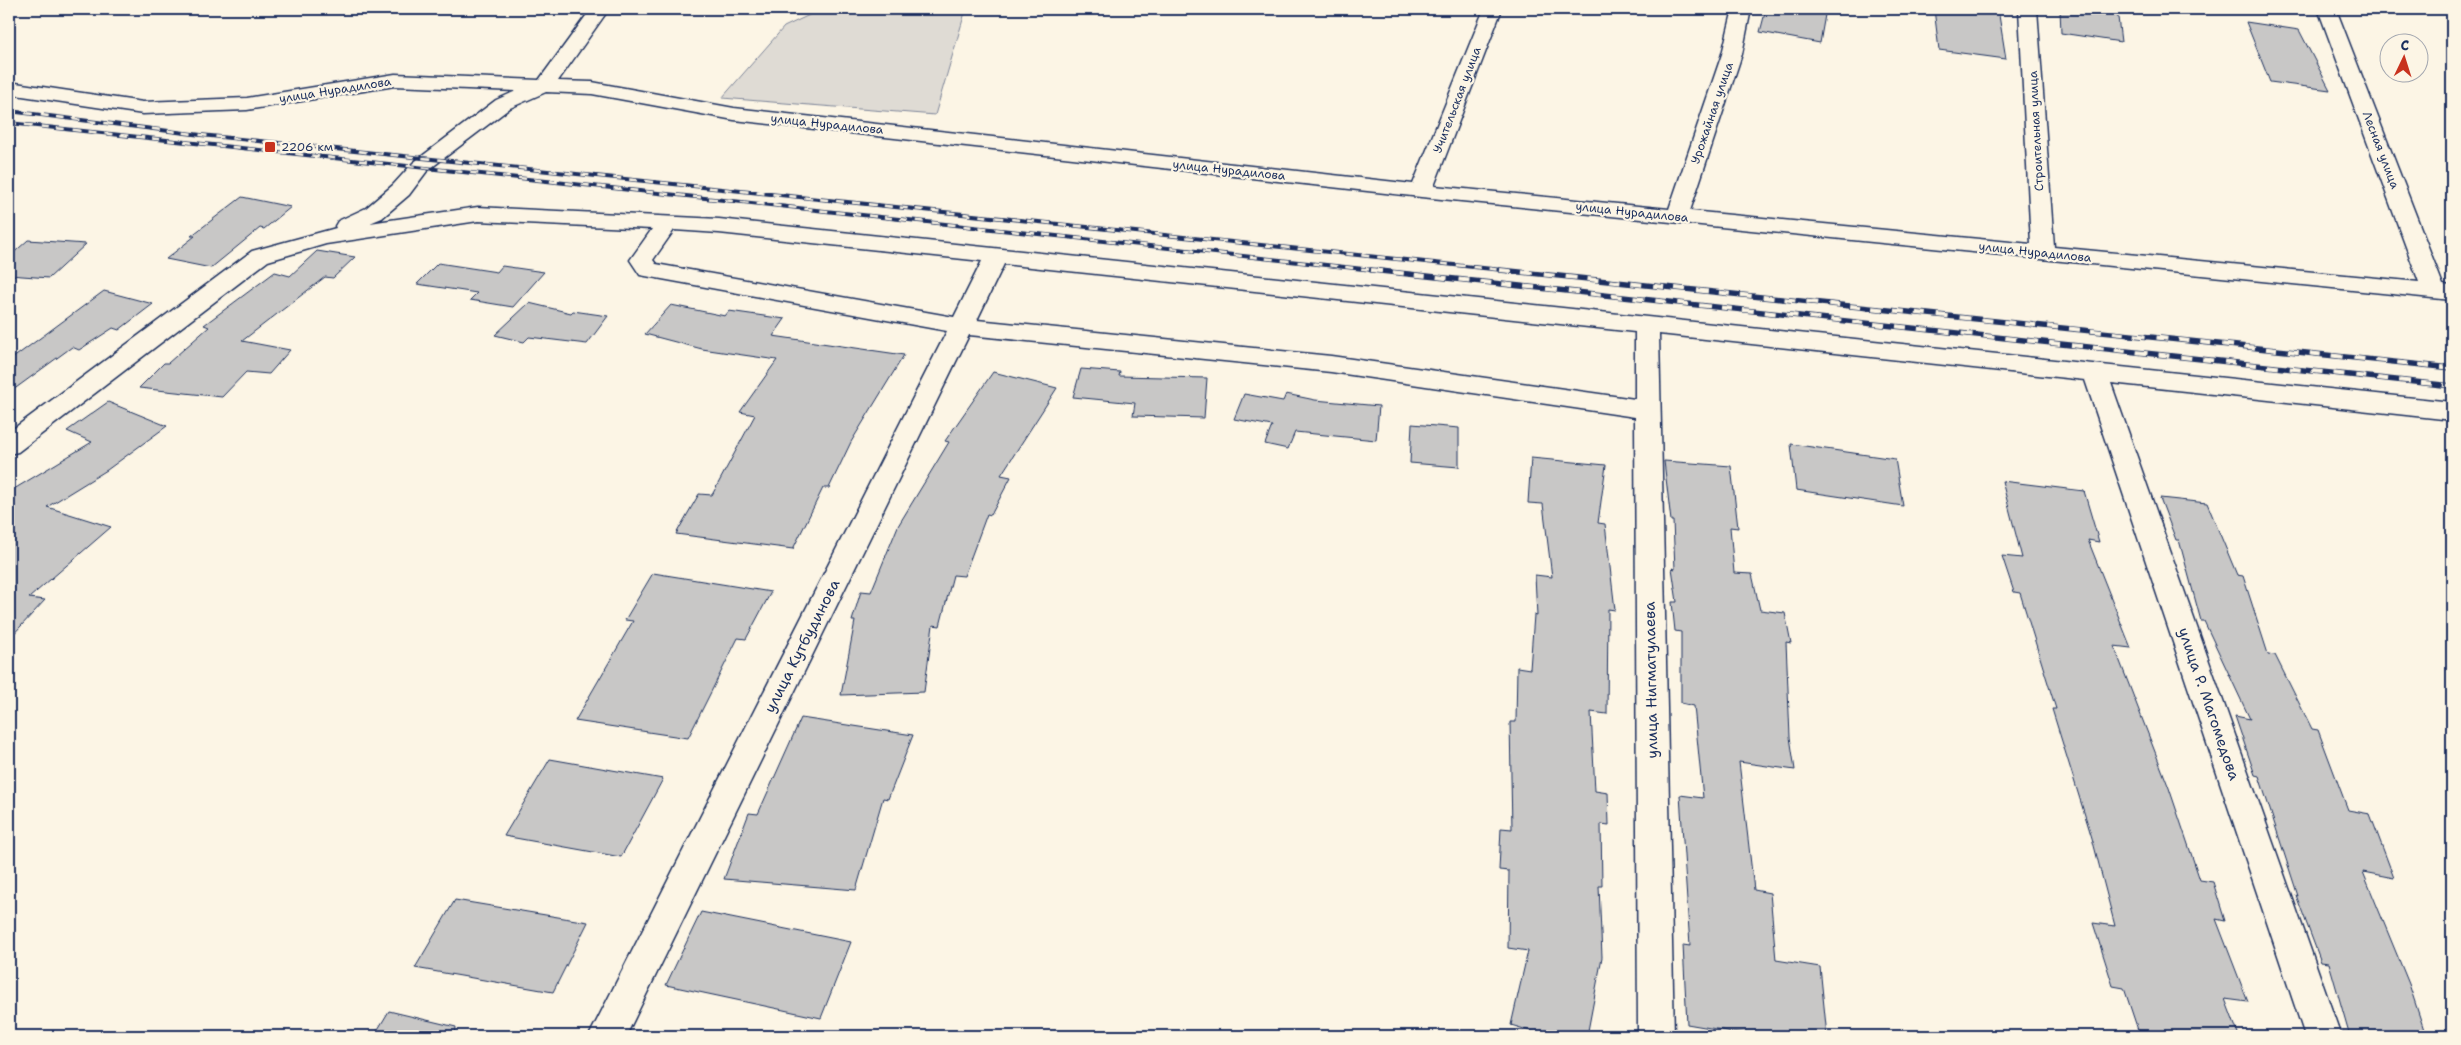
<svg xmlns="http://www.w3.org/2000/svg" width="2461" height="1045" viewBox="0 0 2461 1045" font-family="'Shantell Sans',sans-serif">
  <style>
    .green { fill: #dfdbd4; stroke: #7d8599 }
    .building { fill: #c8c7c6; stroke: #1b2f5e }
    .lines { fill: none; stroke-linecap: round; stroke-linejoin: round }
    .minor-casing { stroke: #1b2f5e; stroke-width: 3 }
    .minor { fill: #fcf5e5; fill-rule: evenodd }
    .rail-far1-casing { stroke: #1b2f5e; stroke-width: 4 }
    .rail-casing { stroke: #1b2f5e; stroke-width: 5.5 }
    .rail-far1 { stroke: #fcf5e5; stroke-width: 2.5; stroke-dasharray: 8; stroke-linecap: butt }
    .rail { stroke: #fcf5e5; stroke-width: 4; stroke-dasharray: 11; stroke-linecap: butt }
    .poi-dot { fill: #c8321e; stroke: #fcf5e5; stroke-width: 2 }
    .labels { text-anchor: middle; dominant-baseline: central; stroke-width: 4.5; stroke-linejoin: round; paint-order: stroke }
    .far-street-label { font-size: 12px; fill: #1b2f5e; stroke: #fcf5e5 }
    .far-poi-label { font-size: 12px; fill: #1b2f5e; stroke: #fcf5e5; text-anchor: start }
    .street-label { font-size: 15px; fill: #1b2f5e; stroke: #fcf5e5 }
  </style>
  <rect width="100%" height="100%" fill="#fcf5e5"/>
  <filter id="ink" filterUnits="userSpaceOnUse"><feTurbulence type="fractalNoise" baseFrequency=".02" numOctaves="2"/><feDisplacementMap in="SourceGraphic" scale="10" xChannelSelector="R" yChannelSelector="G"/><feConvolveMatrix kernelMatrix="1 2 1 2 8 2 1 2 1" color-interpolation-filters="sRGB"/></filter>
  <g filter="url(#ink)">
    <!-- green -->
    <path class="green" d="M822 9H966L935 115 722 98 784 27Z"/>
    <!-- building -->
    <g class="building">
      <path d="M1766 9H1826L1820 43 1760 32Z"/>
      <path d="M1934 9H1998L2006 59 1939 50Z"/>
      <path d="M2060 9H2117L2121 42 2061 33Z"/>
      <path d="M2246 22 2299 30 2330 90 2270 82Z"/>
      <path d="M242 197 291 207 264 229 260 228 211 268 166 259 195 236H191Z"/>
      <path d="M28 240 86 244 49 278 9 275V257Z"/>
      <path d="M317 251 355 257 333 278 325 277 242 341 290 350 269 374 246 372 222 397 139 388 164 363H168L209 327 204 325 275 272 290 276Z"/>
      <path d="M438 263 497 272 502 266 544 272 513 307 470 300 477 293 417 284Z"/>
      <path d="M104 291 153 304 119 330 113 328 79 350 72 347 9 393V361Z"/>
      <path d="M529 303 571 313 573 311 608 316 587 344 529 337 524 342 495 335Z"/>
      <path d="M671 305 725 316 729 311 785 319 773 336 904 355 851 442 829 488H823L793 549 676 534 699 494 712 495 755 415 740 412 777 360 702 349 645 334Z"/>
      <path d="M1081 369 1120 372 1119 376 1207 378 1204 418 1133 416 1135 403 1073 397Z"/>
      <path d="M993 372 1057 388 1001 475 1011 477 991 515 987 514 964 576 953 575 940 626 933 625 924 692 841 695 855 621H852L861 591 871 592 898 526 949 442 945 441Z"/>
      <path d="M1244 394 1283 401 1286 394 1315 400 1379 406 1376 440 1295 432 1288 449 1265 444 1272 426 1234 419Z"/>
      <path d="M108 402 167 426 107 470 47 507 111 527 29 598 45 600 9 639V492L92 442 67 431Z"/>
      <path d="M1412 424 1459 428V467L1410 463Z"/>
      <path d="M1791 444 1895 459 1903 506 1796 490Z"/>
      <path d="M1531 458 1606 465 1598 523 1605 524 1615 610 1608 609 1607 714 1591 712 1595 791 1608 793 1609 825 1601 824 1602 886H1599L1602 957 1587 1036H1547L1511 1025 1528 951 1508 948 1509 871 1499 870 1501 828 1512 829 1510 722H1516L1517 667 1530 669 1534 615 1537 616 1535 575 1552 577 1543 504 1528 503Z"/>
      <path d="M1664 461 1731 466 1738 528 1730 527 1734 573 1752 574 1760 610 1785 613 1791 643 1786 642 1790 737 1795 770 1739 762 1754 890 1770 893 1776 960 1820 967 1827 1036H1757L1687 1024 1683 945 1690 946 1680 795 1703 798 1694 706 1681 703V632L1675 631 1672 602H1677L1672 568 1675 569 1673 521H1671Z"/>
      <path d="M2002 481 2084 491 2099 542 2088 540 2131 648 2114 646 2169 788 2200 880 2213 882 2225 921 2216 919 2248 1002 2225 999 2239 1036H2140L2124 988 2113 986 2093 923 2115 926 2092 838 2052 709H2056L2020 593 2014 592 2002 556 2022 558Z"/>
      <path d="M2160 498 2207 503 2237 575 2243 576 2268 654 2275 655 2312 729 2318 730 2348 810 2370 814 2394 878 2363 872 2409 984 2426 1036H2350L2329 963 2321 962 2296 895 2298 896 2259 776 2255 775 2235 716 2250 719 2204 621H2201L2179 540H2176Z"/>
      <path d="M653 573 771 592 746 639 738 638 688 738 575 721 633 621 625 620Z"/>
      <path d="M801 718 913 735 888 799 883 798 856 890 724 879 749 813 758 814Z"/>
      <path d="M550 759 663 779 621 857 504 836Z"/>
      <path d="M455 900 588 922 553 992 415 968Z"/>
      <path d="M701 912 851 942 821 1018 666 985Z"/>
      <path d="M389 1011 456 1027 455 1036H374Z"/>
    </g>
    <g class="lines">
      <defs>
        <path id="minor" d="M591 9H609L558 81 592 82 734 108 1413 184 1484 9H1502L1434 186 1669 209 1722 54 1733 9H1751L1742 54 1690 211 2031 244 2019 9H2037L2054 247 2419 282 2318 9H2336L2443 285 2452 286V300L1421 197 734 120 592 94 546 92 510 108 427 171 409 195 382 218 370 223 478 207 719 219 2452 402V420L2111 383 2341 1036H2305L2085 380 1659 334 1674 1036H1638L1635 417 1331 372 969 335 626 1036H589L947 331 640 275 630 260 652 229 478 221 326 244 268 261 18 452 9 454V432L252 251 336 228 335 226 338 221 366 208 393 185 413 163 496 100 516 91 395 86 247 110 143 114 9 94V82L143 102 247 98 395 74 539 80ZM674 230 719 233 982 261 954 317 656 264 653 260ZM1004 264 1635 332V399L1331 356 977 320Z"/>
      </defs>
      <!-- minor casing -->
      <use href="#minor" class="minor-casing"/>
      <!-- minor -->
      <use href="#minor" class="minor"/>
      <defs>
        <g id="rail-far1">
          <path d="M9 111 201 135 1512 271"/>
          <path d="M9 123 1382 271"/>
        </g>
        <g id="rail">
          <path d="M1371 270 2452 386"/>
          <path d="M1500 270 2452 368"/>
        </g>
      </defs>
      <!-- rail-far1 casing -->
      <use href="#rail-far1" class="rail-far1-casing"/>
      <!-- rail casing -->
      <use href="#rail" class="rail-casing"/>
      <!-- rail-far1 -->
      <use href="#rail-far1" class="rail-far1"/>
      <!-- rail -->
      <use href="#rail" class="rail"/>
    </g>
  </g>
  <!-- markers -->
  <rect class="poi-dot" x="264" y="141" width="12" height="12" rx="2.5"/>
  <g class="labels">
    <!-- far-street labels -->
    <g class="far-street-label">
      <text transform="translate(335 90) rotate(-9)">улица Нурадилова</text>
      <text transform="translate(1457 100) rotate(-69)">Учительская улица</text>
      <text transform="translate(1712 113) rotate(-71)">Урожайная улица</text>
      <text transform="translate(827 124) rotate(6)">улица Нурадилова</text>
      <text transform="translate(2036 131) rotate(-93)">Строительная улица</text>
      <text transform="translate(2381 150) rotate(69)">Лесная улица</text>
      <text transform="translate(1229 170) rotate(6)">улица Нурадилова</text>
      <text transform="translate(1632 212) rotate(6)">улица Нурадилова</text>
      <text transform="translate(2035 252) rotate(6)">улица Нурадилова</text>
    </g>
    <!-- far-poi labels -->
    <g class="far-poi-label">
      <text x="281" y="147">2206 км</text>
    </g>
    <!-- street labels -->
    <g class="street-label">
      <text transform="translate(802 646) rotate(-63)">улица Кутбудинова</text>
      <text transform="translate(1651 680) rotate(-91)">улица Нигматулаева</text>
      <text transform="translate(2209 704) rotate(71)">улица Р. Магомедова</text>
    </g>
  </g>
  <!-- margin -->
  <rect width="2461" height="1045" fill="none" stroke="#fcf5e5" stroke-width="30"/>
  <rect x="15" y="15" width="2431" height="1015" fill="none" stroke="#1b2f5e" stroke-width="2" filter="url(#ink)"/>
  <!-- north arrow -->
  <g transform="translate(2404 58) rotate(4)"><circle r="24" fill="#fcf5e5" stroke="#a2a6af"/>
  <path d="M0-4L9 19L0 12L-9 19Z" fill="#c8321e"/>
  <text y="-8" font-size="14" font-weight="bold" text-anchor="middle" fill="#1b2f5e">С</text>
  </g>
</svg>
